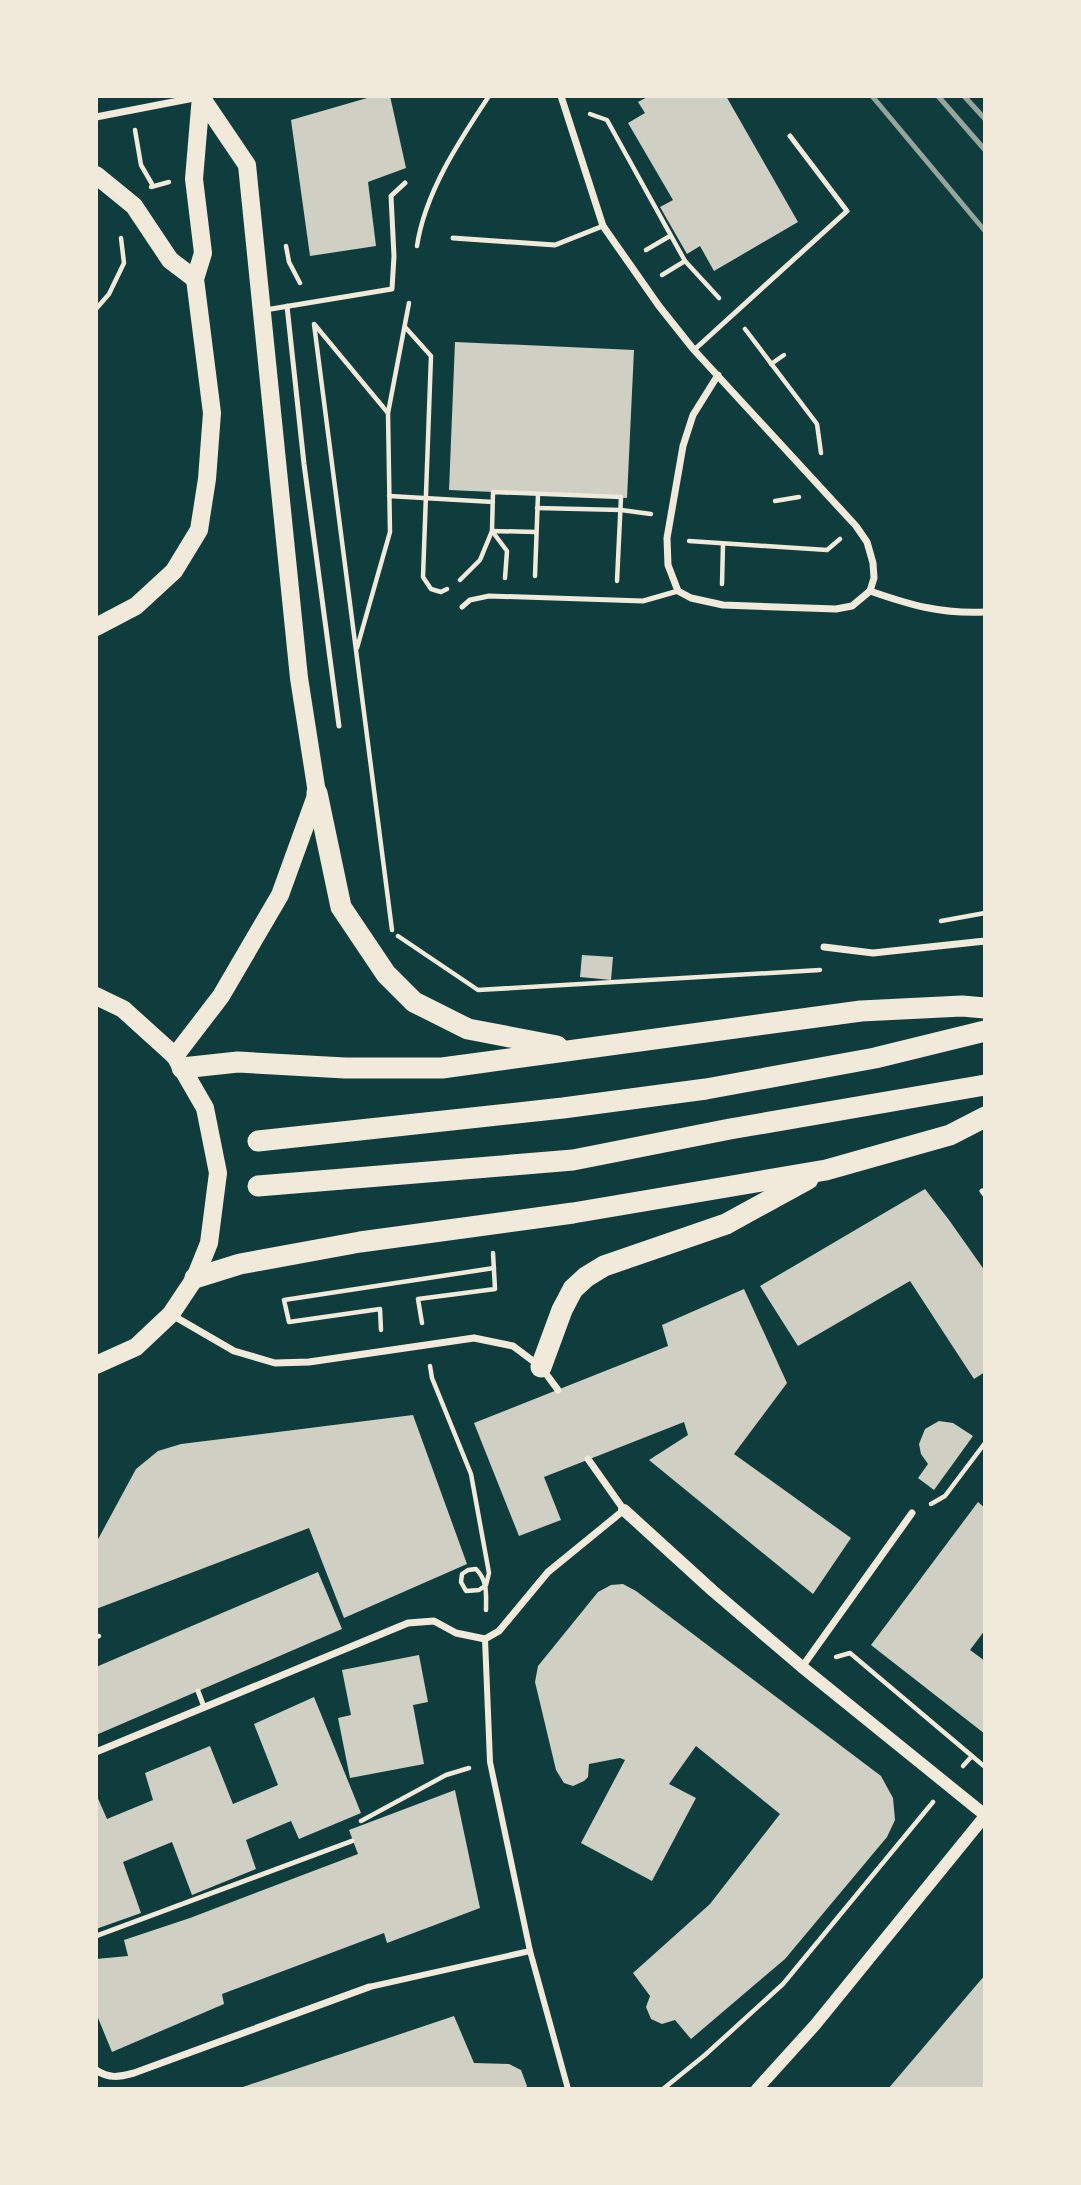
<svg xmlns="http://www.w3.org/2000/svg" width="1081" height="2185" viewBox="0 0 1081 2185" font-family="Poppins,sans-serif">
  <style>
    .building { fill: #cfcfc3 }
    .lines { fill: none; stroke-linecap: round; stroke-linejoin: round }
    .path { stroke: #f1e9da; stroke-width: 4.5 }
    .service { stroke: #f1e9da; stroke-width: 5 }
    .pedestrian { stroke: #f1e9da; stroke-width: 6 }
    .minor { stroke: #f1e9da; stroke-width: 7 }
    .tertiary { stroke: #f1e9da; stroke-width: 12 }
    .primary { stroke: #f1e9da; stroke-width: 18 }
    .motorway { stroke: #f1e9da; stroke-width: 21 }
    .rail { stroke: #97a49c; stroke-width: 5 }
  </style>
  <rect width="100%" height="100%" fill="#0f3d3e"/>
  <!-- building -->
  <g class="building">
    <path d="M374 96H390L406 168 368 182 376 246 310 256 291 120Z"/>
    <path d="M649 96H726L798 222 714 271 700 246 687 254 660 207 673 200 628 123 645 113 638 102Z"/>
    <path d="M455 342 634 350 627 498 449 490Z"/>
    <path d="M582 955 613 957 611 980 580 977Z"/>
    <path d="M925 1189 949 1220 985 1271V1372L974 1379 910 1281 798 1346 760 1286Z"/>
    <path d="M744 1289 787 1383 734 1454 851 1538 813 1594 649 1460 688 1435 684 1422 544 1477 561 1520 519 1536 474 1423 668 1346 662 1325Z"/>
    <path d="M413 1415 467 1564 344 1618 309 1528 96 1609V1543L136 1469 158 1451 181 1444Z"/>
    <path d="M939 1421 953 1423 973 1436 934 1490 918 1478 928 1464 921 1454 919 1444 925 1429Z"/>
    <path d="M978 1502 985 1508V1630L970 1650 985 1661V1734L871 1645Z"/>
    <path d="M318 1572 342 1629 96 1735V1667Z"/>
    <path d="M623 1584 636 1591 881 1776 893 1798 895 1820 887 1837 785 1959 691 2039 675 2020 662 2024 651 2019 646 2007 650 1996 633 1973 710 1904 780 1814 696 1746 669 1784 696 1798 652 1881 581 1843 625 1760 620 1758 589 1764 588 1777 584 1781 573 1786 564 1783 556 1770 535 1682 538 1666 598 1592 611 1585Z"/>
    <path d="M419 1655 428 1702 413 1705 424 1764 350 1778 338 1718 351 1715 342 1670Z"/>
    <path d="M314 1697 361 1813 299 1839 291 1821 246 1840 256 1869 192 1895 172 1842 123 1862 141 1913 96 1929V1794L107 1819 153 1800 145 1773 210 1746 233 1804 278 1785 254 1724Z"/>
    <path d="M455 1790 480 1908 387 1943 384 1933 222 1994 224 2004 112 2052 96 2013V1959L128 1956 124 1940 190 1918 358 1854 349 1830Z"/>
    <path d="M985 1975V2089H888Z"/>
    <path d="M454 2016 474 2063 509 2064 521 2070 527 2086 526 2089H237Z"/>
  </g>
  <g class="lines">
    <!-- path -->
    <g class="path">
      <path d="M590 114 607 120 685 261 719 298"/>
      <path d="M135 130 141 165 152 184"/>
      <path d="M151 187 169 182"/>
      <path d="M286 246 289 262 300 283"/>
      <path d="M417 246C425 192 460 140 489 96"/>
      <path d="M646 250 670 236"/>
      <path d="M662 275 685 261"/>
      <path d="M96 309 109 294 124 263 121 238"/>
      <path d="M314 324 392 930"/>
      <path d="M315 325 388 413"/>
      <path d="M405 327 431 356 423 577 431 589 441 592 447 589"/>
      <path d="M745 329 817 424 821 453"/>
      <path d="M771 364 784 355"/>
      <path d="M389 496 493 502"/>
      <path d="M775 501 799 497"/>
      <path d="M537 508 621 510 651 514"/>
      <path d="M689 541 827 550 840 539"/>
      <path d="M535 576 538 494"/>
      <path d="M505 578 507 551 492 531 493 492 621 497 617 581"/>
      <path d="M460 580 480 560 492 531 536 532"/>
      <path d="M722 584 723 544"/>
      <path d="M357 648 390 532 388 413 409 303"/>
      <path d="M941 921 985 913"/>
      <path d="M398 936 478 990 820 970"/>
      <path d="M422 1323 418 1299 495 1289 493 1253"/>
      <path d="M381 1330 380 1309 289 1322 284 1300 494 1268"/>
      <path d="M430 1366 432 1378 471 1474 489 1573 486 1585 479 1590 466 1591 461 1582 462 1574 468 1570 476 1569C488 1581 486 1595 486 1610"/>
      <path d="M931 1504 945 1496 985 1443"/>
      <path d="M96 1637 99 1636"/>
      <path d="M836 1657 850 1653 985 1767"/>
      <path d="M963 1766 972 1756"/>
      <path d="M361 1821 446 1775 469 1768"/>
      <path d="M663 2089 705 2055 783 1984 933 1802"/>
    </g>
    <!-- service -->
    <g class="service">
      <path d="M453 238 555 245 603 226"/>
      <path d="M287 306 304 464 339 726"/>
      <path d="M265 310 392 289 394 256 391 196 405 183"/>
      <path d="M694 350 847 211 790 136"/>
      <path d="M462 607 470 600 489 596 643 601 678 591"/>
      <path d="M982 1191 985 1195"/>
      <path d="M198 1691 204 1707"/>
      <path d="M96 1936 352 1841"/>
    </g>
    <!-- pedestrian -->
    <g class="pedestrian">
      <path d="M485 1639 490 1762 530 1951 568 2089"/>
      <path d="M369 1987 530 1951"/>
    </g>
    <!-- minor -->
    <g class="minor">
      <path d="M561 96 603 226 659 306 694 350 856 526 867 542 873 563 874 578 870 591 852 606 836 609 723 605 691 598 678 591 668 565 667 538 683 446 693 415 718 375"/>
      <path d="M96 117 199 97"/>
      <path d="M870 591C910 605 941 614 985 612"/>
      <path d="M824 947 873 953 985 941"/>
      <path d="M172 1315 234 1351 275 1363 309 1362 474 1338 513 1346 541 1367 558 1390"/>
      <path d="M802 1667 912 1513"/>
      <path d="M96 1752 408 1623 434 1621 456 1633 485 1639 499 1631 548 1572 624 1510 588 1459"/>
      <path d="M96 2070C109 2079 119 2077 134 2073L369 1987"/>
    </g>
    <!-- tertiary -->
    <g class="tertiary">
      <path d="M624 1510 713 1591 802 1667 985 1815"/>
      <path d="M757 2089 815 2025 985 1816"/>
    </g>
    <!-- primary -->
    <g class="primary">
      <path d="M96 175 134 206 170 260 195 279"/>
      <path d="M96 627 136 606 174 571 199 530 207 479 212 413 195 279 203 253 194 179 201 96"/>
      <path d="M96 996 123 1009 175 1056 205 1108 218 1173 209 1243 195 1278 171 1314 136 1347 96 1365"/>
      <path d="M175 1056 221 996 280 895 317 793 299 678 247 165 201 97"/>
    </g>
    <!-- motorway -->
    <g class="motorway">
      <path d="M317 793 341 907 386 974 414 1002 468 1029 557 1046"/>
      <path d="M182 1068 238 1062 345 1068H442L861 1011 962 1006 985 1008"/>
      <path d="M258 1141 563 1108 706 1089 875 1058 985 1031"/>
      <path d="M258 1186 573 1160 730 1129 985 1085"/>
      <path d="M195 1278 240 1264 360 1242 573 1213 826 1170 950 1135 985 1117"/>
      <path d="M541 1367 562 1310 573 1289 586 1277 604 1266 726 1224 808 1179"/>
    </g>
    <!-- rail -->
    <g class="rail">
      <path d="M872 96 985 231"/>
      <path d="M938 96 985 150"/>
      <path d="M964 96 985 119"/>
    </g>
  </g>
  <!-- border -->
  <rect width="1081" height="2185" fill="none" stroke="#f1e9da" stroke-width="196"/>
</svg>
